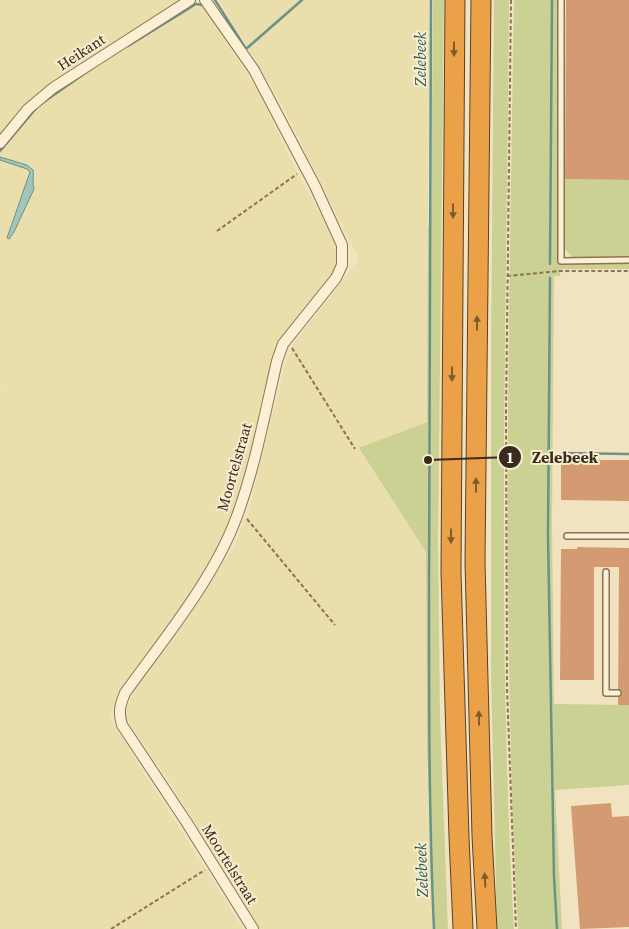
<svg xmlns="http://www.w3.org/2000/svg" width="629" height="929" viewBox="0 0 629 929" font-family="'Source Serif 4',serif">
  <style>
    .farmland { fill: #e9deac }
    .green { fill: #cbd193 }
    .water { fill: #a3c4ba; stroke: #699388 }
    .lines { fill: none; stroke-linecap: round; stroke-linejoin: round }
    .stream { stroke: #699388; stroke-width: 2.5 }
    .building { fill: #d49a72 }
    .service-casing { stroke: #8d7356; stroke-width: 8 }
    .minor-casing { stroke: #8d7356; stroke-width: 12 }
    .motorway-casing { stroke: #5a402b; stroke-width: 21 }
    .path { stroke: #8d7356; stroke-width: 2; stroke-dasharray: 4 2.5; stroke-linecap: butt }
    .service { stroke: #fcf0d4; stroke-width: 5 }
    .minor { stroke: #fcf0d4; stroke-width: 10 }
    .motorway { stroke: #eba147; stroke-width: 19 }
    .oneway { fill: #815a2d }
    .labels { text-anchor: middle; dominant-baseline: central; stroke-width: 4; stroke-linejoin: round; paint-order: stroke }
    .street-label { font-size: 15px; fill: #3b2b1c; stroke: #f9edd0 }
    .water-label { font-size: 16px; font-style: italic; fill: #295d59; stroke: #f9edd0 }
    .leader { fill: none; stroke: #3b2b1c; stroke-width: 2 }
    .callout-dot { fill: #3b2b1c; stroke: #f9edd0; stroke-width: 2 }
    .mark-label { font-size: 15px; text-anchor: middle; font-weight: bold; fill: #fff }
    .callout-label { font-size: 16px; text-anchor: middle; font-weight: bold; fill: #3b2b1c; stroke: #f9edd0; stroke-width: 4; stroke-linejoin: round; paint-order: stroke }
  </style>
  <rect width="100%" height="100%" fill="#f2e3c0"/>
  <!-- farmland -->
  <g class="farmland">
    <path d="M0 0H182L78 64 49 84 26 105 0 137Z"/>
    <path d="M219 0H429L427 422 359 449 426 552 427 748 435 929H259L173 787 133 729 126 716V709L134 693 197 605 234 546 248 513 285 365 294 343 359 259 279 99Z"/>
    <path d="M201 6 210 17 258 91 297 173 337 243 339 266 270 372 247 465 230 521 212 557 194 591 129 680 117 700 109 716 140 767 207 871 243 929H0V389L2 388 0 385V149L32 113 62 88 185 10Z"/>
  </g>
  <!-- green -->
  <g class="green">
    <path d="M433 0H444L438 543 440 715 448 929H435L427 748 426 552 359 448 427 422 428 226 431 227Z"/>
    <path d="M494 0H509C507 310 496 620 514 929H497L491 673V350Z"/>
    <path d="M514 0H558L557 264H629V269H561L560 276H554L552 523 554 704 629 705V785L555 790 562 929H518C501 620 509 310 514 0Z"/>
    <path d="M565 179 629 180V257H572L564 248Z"/>
  </g>
  <!-- water -->
  <path class="water" d="M0 157 27 165 33 170C34 177 32 182 34 189L14 232 9 239 7 238 30 172 27 169 0 160Z"/>
  <g class="lines">
    <!-- stream -->
    <g class="stream">
      <path d="M215 0 246 49 302 0"/>
      <path d="M431 0C429 199 428 398 429 598 429 708 429 819 434 929"/>
      <path d="M128 46 196 4 202 5"/>
      <path d="M0 151 38 106 91 69"/>
      <path d="M550 264 552 0"/>
      <path d="M550 278 548 535 554 877 557 929"/>
      <path d="M562 453 629 454"/>
    </g>
  </g>
  <!-- building -->
  <g class="building">
    <path d="M566 0H629V180L565 179Z"/>
    <path d="M561 460H629V501L561 500Z"/>
    <path d="M577 547 629 548V705H618L619 567H594V680H560L561 549H577Z"/>
    <path d="M611 803 612 817 629 816V927L580 929 571 806Z"/>
  </g>
  <g class="lines">
    <defs>
      <g id="service">
        <path d="M561 0V261L629 260"/>
        <path d="M567 536H629"/>
        <path d="M606 572V693H618"/>
      </g>
      <g id="minor">
        <path d="M205 0 254 70 315 186 342 245V265L336 278 283 344 277 361C265 413 255 467 237 516 214 579 164 639 125 693 120 705 118 712 122 725L187 823 253 929"/>
        <path d="M0 143 28 109 53 88 190 0"/>
      </g>
      <g id="motorway">
        <path d="M455 0 451 572 459 837 463 929"/>
        <path d="M481 0 475 562 482 836 487 929"/>
      </g>
    </defs>
    <!-- service casing -->
    <use href="#service" class="service-casing"/>
    <!-- minor casing -->
    <use href="#minor" class="minor-casing"/>
    <!-- motorway casing -->
    <use href="#motorway" class="motorway-casing"/>
    <!-- path -->
    <g class="path">
      <path d="M511 0 506 413 507 688 516 929"/>
      <path d="M217 231 297 174"/>
      <path d="M507 276 560 271H629"/>
      <path d="M292 348 355 449"/>
      <path d="M247 519 335 625"/>
      <path d="M111 929 205 870"/>
    </g>
    <!-- service -->
    <use href="#service" class="service"/>
    <!-- minor -->
    <use href="#minor" class="minor"/>
    <!-- motorway -->
    <use href="#motorway" class="motorway"/>
  </g>
  <!-- one-way arrows -->
  <defs><path id="oneway-solid" d="M-6-.8H1V-3.2L6.5 0L1 3.2V.8H-6Z" transform="scale(1.25)"/></defs>
  <g class="oneway">
    <use href="#oneway-solid" transform="translate(454 49) rotate(90)"/>
    <use href="#oneway-solid" transform="translate(453 211) rotate(90)"/>
    <use href="#oneway-solid" transform="translate(477 323) rotate(-90)"/>
    <use href="#oneway-solid" transform="translate(452 374) rotate(90)"/>
    <use href="#oneway-solid" transform="translate(476 485) rotate(-90)"/>
    <use href="#oneway-solid" transform="translate(451 536) rotate(90)"/>
    <use href="#oneway-solid" transform="translate(479 718) rotate(-91)"/>
    <use href="#oneway-solid" transform="translate(485 880) rotate(-93)"/>
  </g>
  <g class="labels">
    <!-- street labels -->
    <g class="street-label">
      <text transform="translate(81 52) rotate(-33)">Heikant</text>
      <text transform="translate(234 467) rotate(-74)">Moortelstraat</text>
      <text transform="translate(230 864) rotate(58)">Moortelstraat</text>
    </g>
    <!-- water labels -->
    <g class="water-label">
      <text transform="translate(420 59) rotate(-90)">Zelebeek</text>
      <text transform="translate(421 870) rotate(-92)">Zelebeek</text>
    </g>
  </g>
  <!-- callouts -->
  <path class="leader" d="M428 460L510 457"/>
  <g class="callout-dot">
    <circle cx="428" cy="460" r="5"/>
    <circle cx="510" cy="457" r="12"/>
  </g>
  <g class="mark-label">
    <text x="510" y="463">1</text>
  </g>
  <g class="callout-label">
    <text x="565" y="463">Zelebeek</text>
  </g>
</svg>
